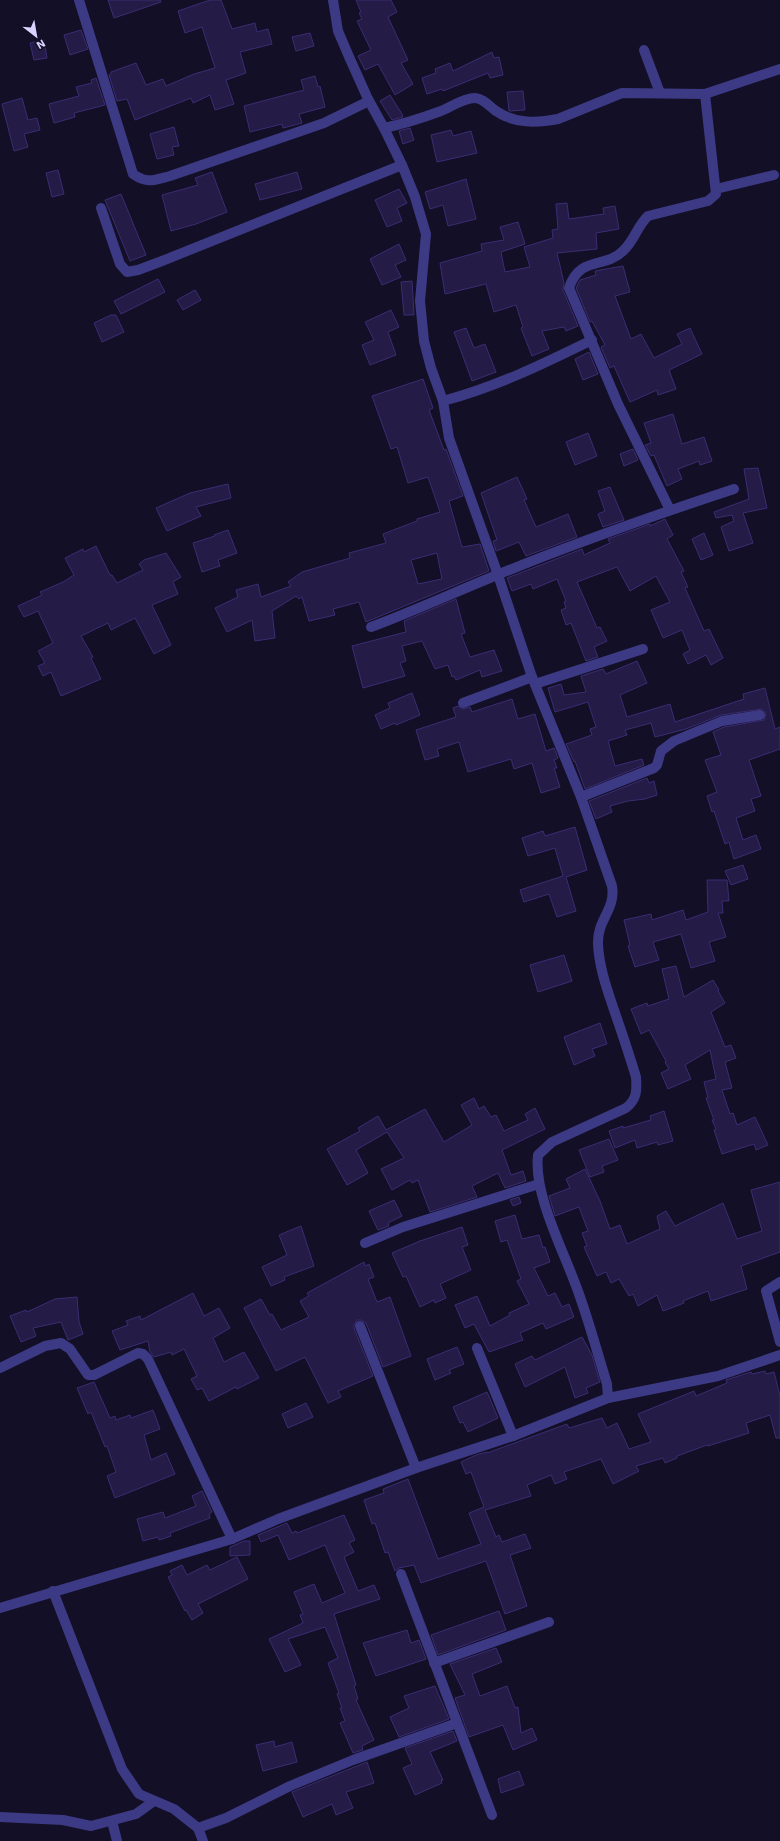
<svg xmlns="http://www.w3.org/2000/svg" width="780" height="1841" viewBox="0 0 780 1841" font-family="'Work Sans',sans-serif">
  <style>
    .building { fill: #241b47; stroke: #3b2d73; fill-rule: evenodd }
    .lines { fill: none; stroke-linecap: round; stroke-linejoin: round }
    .minor { stroke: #3d3a85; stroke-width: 10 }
  </style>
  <rect width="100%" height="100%" fill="#130f26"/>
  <!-- building -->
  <g class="building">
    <path d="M108 0H160L161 2 114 18Z"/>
    <path d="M210 0H221L232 29 255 23 257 32 268 29 272 44 240 52 246 73 226 80 234 104 215 110 210 95 193 103 191 98 135 120 127 99 117 101 109 75 111 74V72L136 63 146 85 163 79 166 86 194 74 215 68 202 27 185 33 178 11Z"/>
    <path d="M356 0H391L397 12 388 17 408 60 401 63 413 84 395 95 378 64 365 70 358 56 371 50 357 21 362 19 359 13 361 12Z"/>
    <path d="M81 30 88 49 70 55 64 35Z"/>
    <path d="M310 33 314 46 296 51 292 37Z"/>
    <path d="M44 40 47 58 34 60 30 43Z"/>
    <path d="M492 52 494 58 499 57 503 75 490 78 488 73 443 91 442 89 427 94 422 78 436 73 435 69 450 63 453 71Z"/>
    <path d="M315 76 318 87 320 86 325 107 299 114 302 123 283 128 282 124 250 132 244 106 304 90 301 80Z"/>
    <path d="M96 78 105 105 74 113 75 117 54 123 49 104 79 96 76 87 92 83 91 80Z"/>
    <path d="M523 91 525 110 509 111 507 92Z"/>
    <path d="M390 95 402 114 403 117 392 120 380 101Z"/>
    <path d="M22 98 28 120 37 118 40 130 24 134 28 147 14 151 2 104Z"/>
    <path d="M174 127 179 146 172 147 174 155 157 159 150 134Z"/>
    <path d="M410 128 414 140 403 144 399 131Z"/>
    <path d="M451 130 453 136 471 131 477 153 437 162 431 135Z"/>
    <path d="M58 170 64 194 52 197 46 173Z"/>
    <path d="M212 172 227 212 196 224 171 231 162 195 198 185 195 178Z"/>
    <path d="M297 172 302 189 260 200 255 184Z"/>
    <path d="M466 179 476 219 448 226 443 205 430 209 425 192Z"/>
    <path d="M399 189 407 203 397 208 402 221 387 227 375 200Z"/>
    <path d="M121 194 146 255 130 261 105 200Z"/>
    <path d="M567 203 569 219 604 214 603 208 615 206 619 229 596 233 597 249 557 253 564 283 563 290 578 326 566 331 564 327 542 331 549 349 532 356 521 328 523 327 516 305 494 312 486 284 445 294 440 263 482 251 481 244 504 240 500 227 518 222 525 244 501 252 505 272 530 267 524 247 553 238 552 230 558 229 556 204Z"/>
    <path d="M399 244 406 260 395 265 401 277 382 285 370 259Z"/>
    <path d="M623 266 630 292 615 296 631 339 641 334 654 358 682 344 677 334 690 328 702 354 669 370 676 389 658 395 657 390 630 402 614 366 610 368 601 347 605 345 592 321 590 322 576 288 580 280 596 275 595 271Z"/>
    <path d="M158 279 165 292 121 314 114 301Z"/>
    <path d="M412 281 414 315H404L401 282Z"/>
    <path d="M195 290 201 300 183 310 177 300Z"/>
    <path d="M391 310 399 327 388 332 396 355 370 365 362 345 374 340 365 322Z"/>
    <path d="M111 315H116L124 332 102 342 94 323Z"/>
    <path d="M466 328 474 348 485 344 496 372 472 381 454 332Z"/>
    <path d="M589 352 598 374 583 380 575 359Z"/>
    <path d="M423 379 433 408 429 410 444 450 446 449 463 496 449 501 462 547 480 544 489 571 366 622 359 602 333 609 335 615 309 621 302 597 299 599 296 596 272 611 275 638 255 641 252 620 227 632 215 608 238 597 236 590 258 584 261 597 291 586 288 582 302 572 350 558 349 553 386 543 383 534 417 521V519L440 512 428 477 408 483 397 447 391 449 372 396ZM437 553 442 579 418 584 411 560Z"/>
    <path d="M673 414 682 444 704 437 712 461 700 465 699 461 678 469 682 479 667 486 654 455 651 456 645 445 651 443 644 423Z"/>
    <path d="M588 433 597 456 575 465 566 442Z"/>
    <path d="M633 449 638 460 624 466 620 454Z"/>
    <path d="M758 468 767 508 743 513 753 543 729 551 721 527 734 521 732 515 716 518 714 512 749 499 744 469Z"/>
    <path d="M517 477 527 499 524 500 536 527 568 514 577 537 526 556 519 542 496 551 493 541 497 540 481 493Z"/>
    <path d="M228 484 231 498 196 507 201 516 167 531 156 508 190 493Z"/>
    <path d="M610 487 624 520 603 527 598 514 605 511 598 491Z"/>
    <path d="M665 519 673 535 667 539 684 571 681 572 688 587 685 588 704 631 709 629 723 658 711 665 706 655 688 664 683 654 690 650 682 630 663 638 651 610 670 602 656 576 630 591 617 567 577 582 597 628 600 627 607 641 594 647 598 657 586 661 571 623 566 625 561 610 566 608 564 602 566 601 557 579 533 589 531 584 512 591 507 578 582 549 584 555 610 543 608 539 650 524V526Z"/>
    <path d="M228 530 237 553 218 560 220 566 202 572 193 543 215 536 214 535Z"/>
    <path d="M704 533 713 555 701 560 692 539Z"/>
    <path d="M96 546 110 575H112L117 583 143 570 139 564 144 560 166 553 181 577 173 582 178 594 152 605 171 645 154 654 135 618 111 630 108 623 81 636 93 657 91 658 101 679 61 696 51 672 43 676 38 666 45 663 38 651 53 643 38 611 24 617 18 606 42 595 40 592 63 582 74 575 65 558 83 549 84 552Z"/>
    <path d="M456 599 465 633 461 634 470 657 494 650 502 671 482 677 480 670 456 680 454 676 452 677 448 665 435 669 422 641 402 646 406 661 400 663 405 676 363 688 352 646 406 632 404 621Z"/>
    <path d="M637 661 647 683 620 695 627 717 670 704 675 722 744 699 743 694 765 688 775 729 780 727V749L749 760 761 796 751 799 755 811 736 818 743 840 756 835 761 849 734 859 729 842 725 844 714 811 712 812 707 796 717 792 705 760 721 755 713 732 724 727 764 720 766 714 762 709 721 715 686 729 655 737 651 723 625 730 627 735 608 741 615 766 642 759 644 765 585 789 575 761 574 762 566 744 592 735 590 729 596 727 588 702 555 712 548 688 561 684 564 695 586 692 581 676 603 669 606 674Z"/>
    <path d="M412 693 420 715 396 725 395 723 381 729 375 715 390 708 388 703Z"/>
    <path d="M512 699 518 719 535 714 546 751 554 748 558 758 554 760 557 768H554L560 787 541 793 532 763 514 769 511 759 468 772 459 742 437 749 439 756 425 760 416 730 456 717 453 708 458 706 462 709 470 707 472 712Z"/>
    <path d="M647 778 649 783 654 781 657 795 645 799 628 801 610 806 612 812 596 819 589 801Z"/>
    <path d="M575 827 587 870 566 877 576 911 557 917 549 894 524 902 520 890 563 876 555 848 528 856 522 838 543 831 545 836Z"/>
    <path d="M743 865 748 879 731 885 725 871Z"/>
    <path d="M707 880H727L729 901H722L723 913H718L726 937 709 942 715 961 691 968 681 934 653 942 659 960 635 967 628 946 630 945 624 920 651 914 652 920 683 910 686 920 708 912Z"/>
    <path d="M564 955 572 981 538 992 530 965Z"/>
    <path d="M676 966 684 997 713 980 719 990 718 991 725 1003 711 1012 725 1047 731 1045 736 1058 725 1062 732 1088 722 1090 730 1114 733 1113 737 1125 755 1117 768 1145 756 1150 754 1144 722 1154 714 1130 716 1129 712 1120H714L706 1098H708L704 1082 716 1079 710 1050 685 1065 691 1079 668 1089 661 1073 669 1069 665 1062 666 1061 649 1030 641 1034 631 1009 647 1003 648 1006 669 999 662 969Z"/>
    <path d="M600 1023 607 1044 592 1049 595 1056 574 1065 564 1037Z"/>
    <path d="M474 1098 479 1109 484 1106 491 1117 496 1115 504 1131 528 1120 525 1114 535 1108 545 1129 502 1150 511 1175 523 1171 526 1181 505 1188 498 1173 472 1186 477 1197 430 1212 418 1180 412 1183 410 1180 392 1190 381 1169 404 1158 387 1132 356 1150 368 1173 347 1185 327 1149 360 1131 358 1128 378 1116 386 1130 425 1109 444 1142 472 1125 461 1105Z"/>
    <path d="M664 1111 673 1141 658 1145 657 1142 637 1148 635 1140 615 1148 609 1131 623 1126V1128L651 1120 650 1116Z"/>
    <path d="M609 1139 618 1160 602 1166 604 1172 590 1177 579 1150Z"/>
    <path d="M585 1169 600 1201 610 1229 620 1225 627 1244 660 1229 657 1216 666 1211 675 1226 723 1203 737 1239 762 1231 751 1190 780 1182V1252L741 1266 747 1289 711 1301 708 1291 683 1301 684 1303 663 1311 657 1295 638 1306 633 1294 629 1296 619 1279 611 1283 606 1272 597 1276 584 1247 587 1246 582 1233 588 1231 579 1207 555 1216 549 1196 570 1188 566 1179Z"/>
    <path d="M519 1197 521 1203 513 1206 510 1200Z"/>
    <path d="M394 1200 402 1216 388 1223 389 1226 378 1230 369 1211Z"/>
    <path d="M515 1215 522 1239 539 1235 543 1248 545 1247 550 1262 534 1268 548 1296 555 1293 562 1307 569 1304 574 1317 546 1329 543 1323 520 1333 523 1340 489 1352 474 1324 465 1328 455 1305 477 1296 490 1326 510 1315 509 1313 529 1304 517 1281 521 1279 507 1240 501 1242 495 1221Z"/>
    <path d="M301 1226 314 1266 284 1277 285 1280 271 1286 262 1267 287 1255 279 1235Z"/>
    <path d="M462 1227 468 1245 462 1247 471 1270 440 1284 446 1298 435 1303 434 1300 420 1307 406 1276 403 1277 392 1253 420 1241Z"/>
    <path d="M364 1262 365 1266 369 1264 374 1277 368 1279 377 1302 390 1297 411 1356 383 1367 366 1323 361 1320H357L354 1325V1328L373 1376 338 1391 341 1397 328 1403 305 1357 276 1371 244 1308 261 1299 270 1315 272 1314 281 1330 309 1317 300 1301 309 1296 307 1293Z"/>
    <path d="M193 1293 204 1316 219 1308 230 1328 213 1338 224 1362 244 1352 259 1378 237 1389 236 1387 209 1401 202 1388 197 1390 191 1379 197 1376 184 1349 172 1355 171 1352 154 1357 150 1352 148 1341 120 1350 112 1331 128 1325 126 1321 140 1316 141 1320Z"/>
    <path d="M77 1297 79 1322 83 1334 68 1340 61 1322 33 1328 36 1336 21 1342 10 1316 26 1310 27 1312 55 1299Z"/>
    <path d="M582 1337 592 1355 600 1382 586 1388 588 1393 575 1398 565 1367 525 1387 515 1364 532 1356 535 1360Z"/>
    <path d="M457 1347 464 1364 449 1370 451 1373 435 1380 427 1359Z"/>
    <path d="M765 1371 766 1374 774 1372 780 1396V1438H776L770 1415 746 1423 749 1433 708 1446 707 1445 677 1456V1458L665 1463 663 1458 636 1466 639 1471 613 1484 601 1459 564 1472 567 1479 555 1484 551 1475 527 1485 531 1496 485 1510 496 1537 499 1535 502 1542 525 1534 531 1548 510 1555 527 1606 505 1614 486 1561 421 1583 414 1565 399 1568 395 1571 388 1552 385 1553 375 1523 372 1524 364 1500 384 1493 383 1489 408 1479 438 1559 481 1544 469 1513 484 1507 471 1472 466 1474 461 1462 476 1455 487 1452V1453L567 1424 569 1428 602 1418 607 1428 617 1423 629 1449 651 1442 638 1414 694 1391 696 1396 727 1383 726 1380 751 1372 752 1374Z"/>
    <path d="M94 1382 110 1418 115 1416 116 1420 130 1415 131 1418 153 1410 160 1429 144 1435 151 1460 166 1453 175 1474 115 1498 107 1476 116 1472 107 1446 105 1447 91 1412 88 1414 77 1388Z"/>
    <path d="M487 1392 498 1418 468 1432 463 1422 460 1423 453 1407Z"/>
    <path d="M306 1403 313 1417 288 1428 282 1414Z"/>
    <path d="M202 1491 212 1512 209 1514 210 1518 170 1533 171 1536 159 1540 158 1537 143 1541 137 1519 163 1512 165 1518 196 1506 192 1496Z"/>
    <path d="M344 1515 355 1540 349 1543 354 1552 344 1557 358 1591 374 1585 380 1599 334 1614 356 1685 354 1686 358 1699 356 1700 374 1740 362 1746 363 1750 353 1753 340 1723 345 1721 340 1708H342L337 1694 339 1693 328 1663 338 1658 325 1627 288 1639 301 1665 285 1672 269 1639 303 1623 300 1615 303 1614 294 1592 314 1584 322 1603 345 1593 325 1545 289 1560 278 1535 261 1542 258 1535 287 1523 292 1533 296 1531 297 1533Z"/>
    <path d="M244 1541H250V1555L230 1556V1547Z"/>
    <path d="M237 1557 248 1579 198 1604 203 1613 192 1620 186 1610 185 1611 168 1577 172 1575 170 1571 182 1565 187 1575 207 1565 210 1570Z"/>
    <path d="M499 1611 506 1630 438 1655 431 1635Z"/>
    <path d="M407 1630 411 1643 419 1640 426 1659 376 1676 363 1643Z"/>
    <path d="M496 1648 502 1662 472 1674 480 1696 507 1686 515 1708 518 1707 521 1733 532 1728 537 1740 513 1750 503 1725 469 1737 455 1698 465 1695 450 1664Z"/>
    <path d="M435 1686 449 1719 399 1737 390 1717 409 1708 404 1696Z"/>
    <path d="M453 1731 457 1741 430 1752 443 1780H441L442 1783 415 1795 403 1768 412 1764 405 1748Z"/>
    <path d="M274 1741 275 1747 292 1742 297 1762 263 1771 256 1745Z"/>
    <path d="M367 1762 374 1783 346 1792 353 1808 336 1815 332 1804 303 1817 292 1792Z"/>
    <path d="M519 1771 524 1785 501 1793 498 1779Z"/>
  </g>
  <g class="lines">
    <!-- minor -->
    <g class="minor">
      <path d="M79 0 133 174C147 184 154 180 170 176L324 123 369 101"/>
      <path d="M333 0 338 31 350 59 368 99 384 128 402 165 415 197 426 234 420 301 424 341 431 368 443 401 449 438 498 575 532 677 581 797 612 886C616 910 597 919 598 944 599 966 606 986 613 1007 621 1030 629 1054 636 1077 637 1091 637 1099 626 1108L552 1142 538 1155C533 1196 567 1257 580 1297 590 1325 598 1355 607 1384L608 1398"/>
      <path d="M644 50 660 93"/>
      <path d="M384 128C404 124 422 118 441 111 451 107 463 98 475 98 483 98 490 107 496 111 515 124 537 123 558 119L622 93 705 94 780 69"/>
      <path d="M716 189 774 175"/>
      <path d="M101 208 120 264 127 272 138 270 162 261 402 165"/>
      <path d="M443 401C496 387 543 364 592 340"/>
      <path d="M670 510 618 404 569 288C580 255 605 269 623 251 635 240 637 226 648 216L708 201 716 194 705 94"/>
      <path d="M371 627C414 611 455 592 497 575 575 543 655 515 734 489"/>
      <path d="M535 684 643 649"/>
      <path d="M463 703 532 677"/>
      <path d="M581 797 654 768 657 765 661 751 674 741 722 721 760 715"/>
      <path d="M365 1243 403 1227 539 1184"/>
      <path d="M780 1282 766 1291 780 1342"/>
      <path d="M360 1326 416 1468"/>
      <path d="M477 1348 513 1436"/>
      <path d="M0 1368 45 1346 61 1343 70 1349 88 1375H94L138 1353 143 1354 148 1359 232 1539"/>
      <path d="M401 1574 492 1815"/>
      <path d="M53 1591 122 1769 139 1794 174 1809 198 1828 203 1841"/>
      <path d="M0 1608 232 1539 278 1519 416 1468 513 1436 608 1398 718 1376 780 1355"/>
      <path d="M434 1663 549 1622"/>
      <path d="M0 1817 63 1820 91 1826 136 1814 154 1801"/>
      <path d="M112 1821 117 1841"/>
      <path d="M198 1828 226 1818 290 1786 353 1760 457 1723"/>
    </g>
  </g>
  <!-- north arrow -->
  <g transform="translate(36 36) rotate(149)" stroke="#130f26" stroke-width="3" paint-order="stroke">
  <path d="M0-3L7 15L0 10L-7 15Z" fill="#d9d4ff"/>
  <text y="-6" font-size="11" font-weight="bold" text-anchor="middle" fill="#d9d4ff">N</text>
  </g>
</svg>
